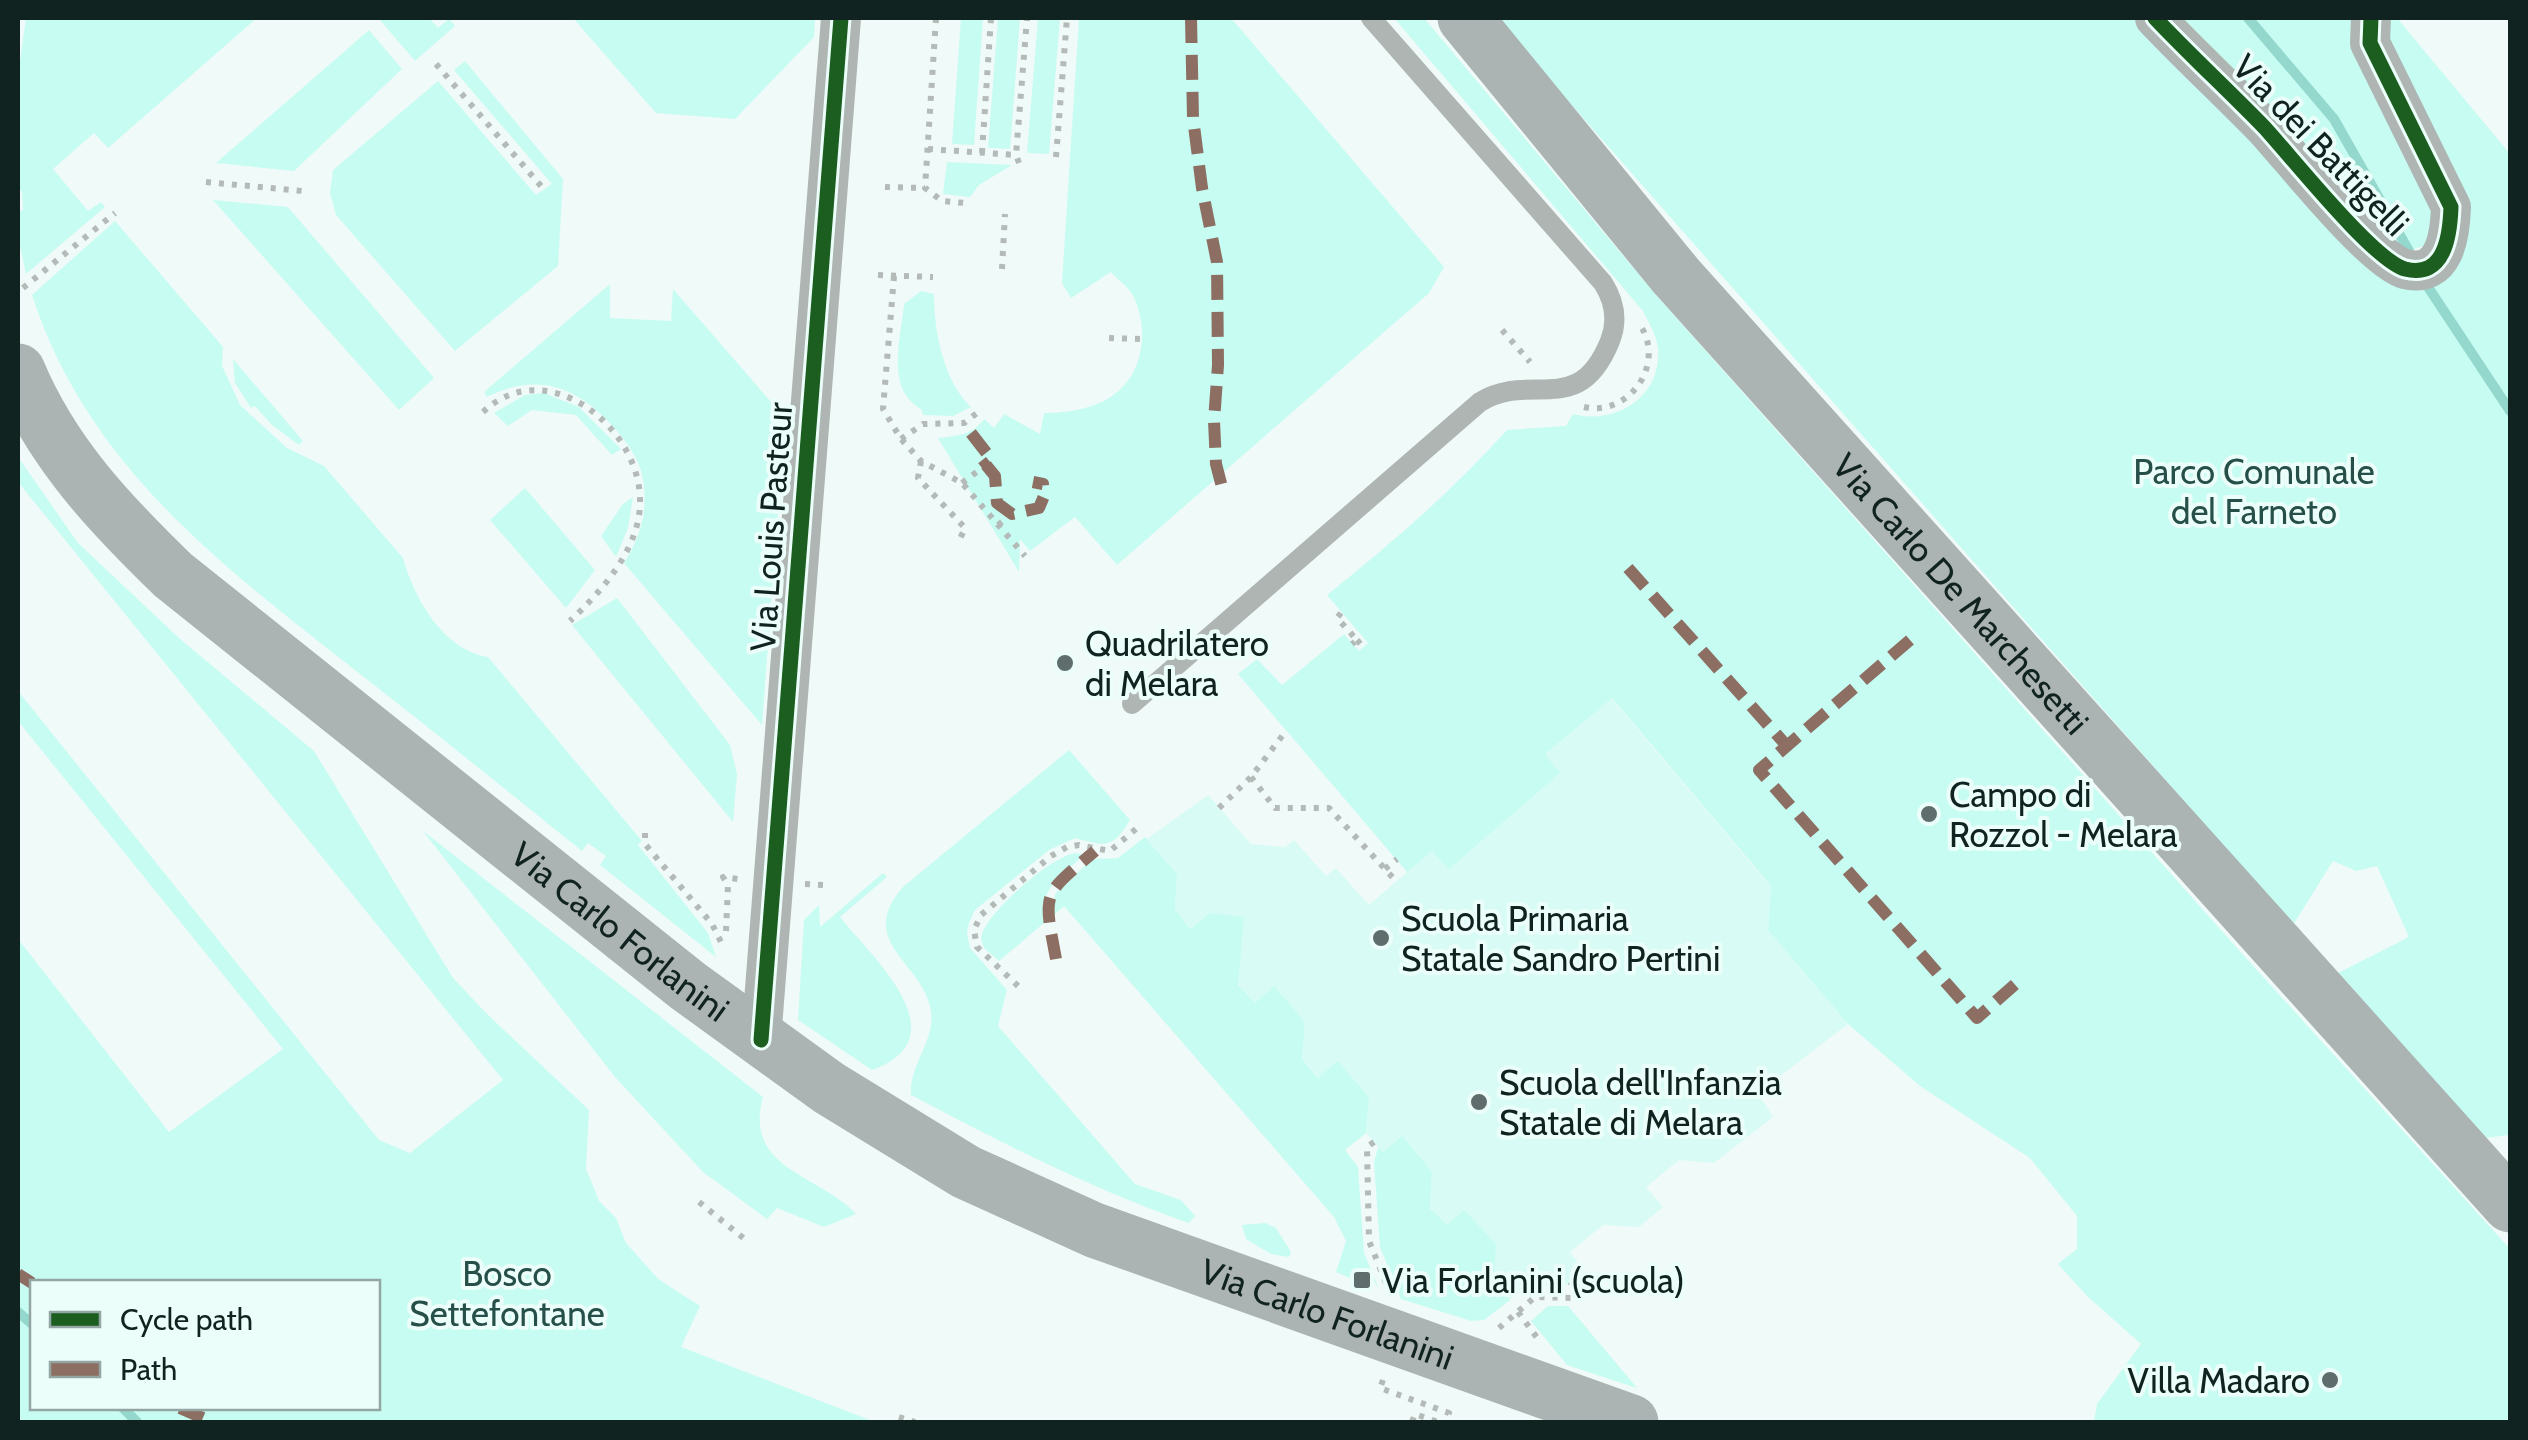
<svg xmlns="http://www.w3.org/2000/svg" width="2528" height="1440" viewBox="0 0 2528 1440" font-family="Cabin,sans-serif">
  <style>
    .built { fill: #d8fcf5 }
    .green { fill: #c7fcf2; fill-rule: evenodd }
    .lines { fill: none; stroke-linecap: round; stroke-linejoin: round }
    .stream { stroke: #94d8cd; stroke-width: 10 }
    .path { stroke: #b3bab8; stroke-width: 6; stroke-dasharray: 5 8; stroke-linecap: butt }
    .service { stroke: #aeb5b3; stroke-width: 20 }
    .minor { stroke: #aeb5b3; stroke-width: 40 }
    .secondary { stroke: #abb4b2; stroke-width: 55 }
    .quiet { stroke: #8d6e63; stroke-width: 12; stroke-dasharray: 25 12; stroke-linecap: butt }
    .cycleway-casing { stroke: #ecfefa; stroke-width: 21 }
    .cycleway { stroke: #1b5e20; stroke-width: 15 }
    .poi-dot { fill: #5f6e6c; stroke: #ecfefa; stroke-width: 4 }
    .labels { text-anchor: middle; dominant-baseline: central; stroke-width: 8; stroke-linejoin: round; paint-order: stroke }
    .street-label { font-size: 35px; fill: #112320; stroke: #ecfefa }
    .park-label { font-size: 35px; fill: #254f48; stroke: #ecfefa }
    .poi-label { font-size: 35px; fill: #112320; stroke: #ecfefa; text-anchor: start }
  </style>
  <rect width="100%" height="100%" fill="#f0faf8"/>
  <!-- built -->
  <path class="built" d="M1611 698 1771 887 1768 930 1848 1024 1758 1093 1773 1117 1714 1163 1679 1160 1646 1187 1663 1207 1639 1227 1603 1225 1570 1252 1584 1270 1570 1282 1563 1287 1526 1286 1510 1300 1494 1282 1464 1210 1447 1226 1430 1207 1432 1172 1401 1137 1383 1152 1366 1133 1369 1097 1339 1062 1319 1078 1302 1059 1305 1022 1274 987 1255 1003 1175 909 1177 874 1147 839 1208 795 1251 844 1285 847 1294 840 1326 876 1336 868 1369 905 1432 850 1449 868 1560 773 1544 754Z"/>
  <!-- green -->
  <g class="green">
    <path d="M26 18H257L108 148 94 133 53 169 88 211 101 202 105 207 26 274 18 236V212L23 210 22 191 18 190V76Z"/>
    <path d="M383 18H429L438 28 449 19 455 26 415 61 380 20Z"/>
    <path d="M573 18H815L814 37 735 119 656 113Z"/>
    <path d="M961 18H983L974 145 952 144Z"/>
    <path d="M998 18H1020L1010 149 988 148Z"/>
    <path d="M1038 18H1060L1049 154 1027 153Z"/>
    <path d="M1079 18H1231L1444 267 1429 293 1117 565 1075 517 1030 551 1020 539 1019 572 938 438C956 436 973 435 984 419L994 428 1004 414 1040 434 1044 413C1095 413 1138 395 1142 339 1143 325 1139 306 1132 294 1127 286 1117 279 1111 272L1071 298 1062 283Z"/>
    <path d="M1394 18H1424L1656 295 2236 947 2510 1249V1422H2094L2097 1404 2141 1344 2087 1296 2058 1264 2077 1249V1216L2030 1158 1920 1086 1848 1024 1768 930 1771 886 1612 698 1545 754 1560 773 1449 869 1432 851 1407 872 1238 674 1257 659 1282 685 1344 634 1359 651 1368 643 1327 595C1391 544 1452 491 1507 430L1566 426 1573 414C1616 425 1662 397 1658 348 1657 335 1648 322 1643 311Z"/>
    <path d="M1499 18H2136L2372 263 2453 267 2389 46 2388 18H2397L2510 154V1135L2484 1138 2338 973 2409 937 2377 866 2356 871 2333 861 2293 925 1497 20Z"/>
    <path d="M2177 18H2359L2437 217 2426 245 2409 251 2380 235Z"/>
    <path d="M369 30 402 69 294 171 216 163Z"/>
    <path d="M465 61 563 179 558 266 455 351 336 215 330 193 333 170 438 81 536 195 552 184 454 70Z"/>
    <path d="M947 162 1012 165 979 185 970 197 943 194Z"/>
    <path d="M213 200 288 207 434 378 399 410Z"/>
    <path d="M115 221 223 347 222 366 240 405 287 448 324 466 403 558C414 598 443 650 488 657L642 841 638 845 708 933 716 957 600 865 606 856 588 843 582 851C506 790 431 729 355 670 220 564 87 465 32 295Z"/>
    <path d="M610 284V318L671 321 673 289 785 418 762 725 624 563C639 539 647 516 644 488 643 466 632 449 618 432 581 389 541 370 487 397L484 392Z"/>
    <path d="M921 291 934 294C934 331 943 380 971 407L953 416 923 415 921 409C885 389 901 338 904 304Z"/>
    <path d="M233 359 303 441 299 445 271 424 255 406 251 408 235 383Z"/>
    <path d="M544 393 579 407 621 449 612 455 576 415 532 410 508 426 494 413 525 395Z"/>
    <path d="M18 457 78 543 180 639 314 751 453 978 488 1015 589 1110 586 1169 599 1201 616 1218 626 1243 658 1279 700 1306 681 1347 875 1422H18V939L169 1132 283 1049 18 721V691L379 1140 410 1153 503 1080 18 482ZM32 1282H378V1408H32Z"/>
    <path d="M525 488 595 570 566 608 490 520Z"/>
    <path d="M633 497 628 528 616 557 601 536 623 504Z"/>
    <path d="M617 598 730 745 737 774 733 822 572 625Z"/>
    <path d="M1069 750 1130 820C1112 850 1105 846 1075 838L1049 850 975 910 969 923 967 933 970 948 1007 990 998 1026 1135 1184 1181 1200 1195 1216 1189 1223C1092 1189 1002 1143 911 1095 909 1064 935 1042 931 1012 925 963 854 943 903 887Z"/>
    <path d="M423 831 763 1097C743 1170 819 1174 856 1214L824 1227 777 1208 767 1219 703 1172 615 1077Z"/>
    <path d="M1145 837 1177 874 1175 909 1191 929 1210 913 1244 917 1238 984 1255 1003 1274 986 1305 1022 1302 1059 1318 1078 1338 1061 1369 1097 1366 1133 1345 1150 1358 1167 1364 1253 1380 1291 1371 1276 1354 1270 1350 1278 1336 1272 1346 1241 1334 1217 1064 906 1053 916 1055 894 1092 859 1118 858Z"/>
    <path d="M1076 853 1084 855C1061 876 1038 889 1044 923L999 961 984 948 981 939C982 916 1052 855 1076 853Z"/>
    <path d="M883 873 887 877 840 917C871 956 963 1037 872 1070L798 1020 804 920 819 905 820 927Z"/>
    <path d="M1402 1136 1432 1172 1430 1208 1447 1225 1464 1210 1496 1244 1494 1282 1510 1300 1484 1320 1471 1321 1401 1299 1380 1247 1374 1163 1378 1147 1383 1152Z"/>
    <path d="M1265 1223 1276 1228 1291 1252 1289 1257 1271 1254 1246 1239 1242 1225Z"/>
    <path d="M1548 1306H1568L1637 1388 1567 1365 1531 1321Z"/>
  </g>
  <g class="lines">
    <!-- stream -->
    <g class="stream">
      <path d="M2248 18 2334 119 2409 251"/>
      <path d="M2426 284 2510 411"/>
      <path d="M18 1312 32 1324"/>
      <path d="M123 1408 137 1422"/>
    </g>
    <!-- path -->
    <g class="path">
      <path d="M936 18 925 188 942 201 965 203"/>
      <path d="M436 64 541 186"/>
      <path d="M928 149 1016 155"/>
      <path d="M982 153 991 18"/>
      <path d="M1056 157 1067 18"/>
      <path d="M1019 163 1016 155 1027 18"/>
      <path d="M206 182 303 191"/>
      <path d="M885 187 925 188"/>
      <path d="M1002 269 1005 214"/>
      <path d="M878 275 933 277"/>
      <path d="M894 276 883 409 901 439 921 461 962 483 1025 556"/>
      <path d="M23 288 115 213"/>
      <path d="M1502 330 1530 362"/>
      <path d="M1109 338 1142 339"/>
      <path d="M1584 407C1630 417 1666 363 1640 325"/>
      <path d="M483 412C545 353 638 425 640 498 642 546 603 590 570 621"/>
      <path d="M901 439 923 424 964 423 977 413"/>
      <path d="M921 461 918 478 965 528 958 543"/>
      <path d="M962 483 978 471"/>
      <path d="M998 525 1012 514"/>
      <path d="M1341 613 1337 618 1357 640 1352 644"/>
      <path d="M1357 640 1364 648"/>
      <path d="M1251 777 1275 808H1329L1396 881"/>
      <path d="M1219 808 1251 777 1286 731"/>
      <path d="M645 833V844L712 924 724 948"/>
      <path d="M1385 869 1397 859"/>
      <path d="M805 884 824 885"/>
      <path d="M726 931 728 885 723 877 738 879"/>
      <path d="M1018 986 977 947 974 930 981 915 1051 856 1067 847 1079 845 1110 851 1137 828"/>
      <path d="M1374 1142 1367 1147 1369 1241 1388 1288"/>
      <path d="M699 1202 747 1241"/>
      <path d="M1518 1312 1541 1343"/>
      <path d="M1499 1328 1535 1297 1571 1298 1578 1291 1570 1282"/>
      <path d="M1383 1380 1380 1388 1449 1413 1445 1422"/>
      <path d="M899 1417 915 1422"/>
      <path d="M1412 1422 1415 1414 1438 1422"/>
    </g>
    <!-- service -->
    <path class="service" d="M1132 704 1480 402C1532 370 1578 420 1610 341 1618 321 1615 302 1603 283L1371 18"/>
    <!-- minor -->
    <g class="minor">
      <path d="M2155 18C2190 55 2228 90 2264 127 2291 156 2373 260 2405 269 2445 279 2450 235 2451 207L2370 43 2371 18"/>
      <path d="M761 1040 841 18"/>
    </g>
    <!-- secondary -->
    <g class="secondary">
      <path id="s1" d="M1465 18 1676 276 2510 1205"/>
      <path id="s2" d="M18 371C52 453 110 514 173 575L688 986 829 1088 966 1172 1094 1230 1631 1422"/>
    </g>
    <!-- quiet -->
    <g class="quiet">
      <path d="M1191 18 1193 118 1202 188 1217 262 1218 365 1214 421 1216 464 1222 487"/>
      <path d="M971 433 992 460 982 468"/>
      <path d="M986 465 995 476 997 503 1012 514 1039 508 1044 496 1043 484 1033 482"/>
      <path d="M1628 568 1786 745"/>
      <path d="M1910 640 1759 770 1977 1018 2020 980"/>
      <path d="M1056 959C1043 890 1042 896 1095 851"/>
      <path d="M18 1274 32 1283"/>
      <path d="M180 1408 212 1422"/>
    </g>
    <defs>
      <g id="cycleway">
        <path d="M2155 18C2190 55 2228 90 2264 127 2291 156 2373 260 2405 269 2445 279 2450 235 2451 207L2370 43 2371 18"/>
        <path d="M761 1040 841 18"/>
      </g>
    </defs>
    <!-- cycleway casing -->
    <use href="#cycleway" class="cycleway-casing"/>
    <!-- cycleway -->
    <use href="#cycleway" class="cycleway"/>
  </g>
  <!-- markers -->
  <g class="poi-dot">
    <circle cx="1065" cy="663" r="10"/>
    <circle cx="1929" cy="814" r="10"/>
    <circle cx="1381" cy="938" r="10"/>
    <circle cx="1479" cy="1102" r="10"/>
    <rect x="1352" y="1270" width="20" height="20" rx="5"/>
    <circle cx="2330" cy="1380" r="10"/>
  </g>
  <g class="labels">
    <!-- street labels -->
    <g class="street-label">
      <text transform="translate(2321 145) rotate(46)">Via dei Battigelli</text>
      <text transform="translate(771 527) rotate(-86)">Via Louis Pasteur</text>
      <text stroke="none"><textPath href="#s1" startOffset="760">Via Carlo De Marchesetti</textPath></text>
      <text stroke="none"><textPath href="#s2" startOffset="830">Via Carlo Forlanini</textPath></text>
      <text stroke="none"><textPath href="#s2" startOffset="1640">Via Carlo Forlanini</textPath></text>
    </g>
    <!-- park labels -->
    <g class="park-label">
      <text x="2254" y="471">Parco Comunale<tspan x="2254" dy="40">del Farneto</tspan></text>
      <text x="507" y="1273">Bosco<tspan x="507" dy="40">Settefontane</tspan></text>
    </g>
    <!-- poi labels -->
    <g class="poi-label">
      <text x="1085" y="643">Quadrilatero<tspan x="1085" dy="40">di Melara</tspan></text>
      <text x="1949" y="794">Campo di<tspan x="1949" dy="40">Rozzol - Melara</tspan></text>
      <text x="1401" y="918">Scuola Primaria<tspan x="1401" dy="40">Statale Sandro Pertini</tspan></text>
      <text x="1499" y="1082">Scuola dell'Infanzia<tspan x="1499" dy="40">Statale di Melara</tspan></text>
      <text x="1382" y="1280">Via Forlanini (scuola)</text>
      <text x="2310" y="1380" text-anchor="end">Villa Madaro</text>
    </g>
  </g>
  <!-- border -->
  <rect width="2528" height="1440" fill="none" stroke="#112320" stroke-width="40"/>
  <!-- legend -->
  <rect x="30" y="1280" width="350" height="130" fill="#ecfefa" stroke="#94a6a3" stroke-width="2.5"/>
  <rect x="50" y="1312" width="50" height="15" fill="#1b5e20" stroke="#94a6a3" stroke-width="2.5"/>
  <text x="120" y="1330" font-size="30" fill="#112320">Cycle path</text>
  <rect x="50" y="1362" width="50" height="15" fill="#8d6e63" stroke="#94a6a3" stroke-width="2.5"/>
  <text x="120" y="1380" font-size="30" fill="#112320">Path</text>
</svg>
